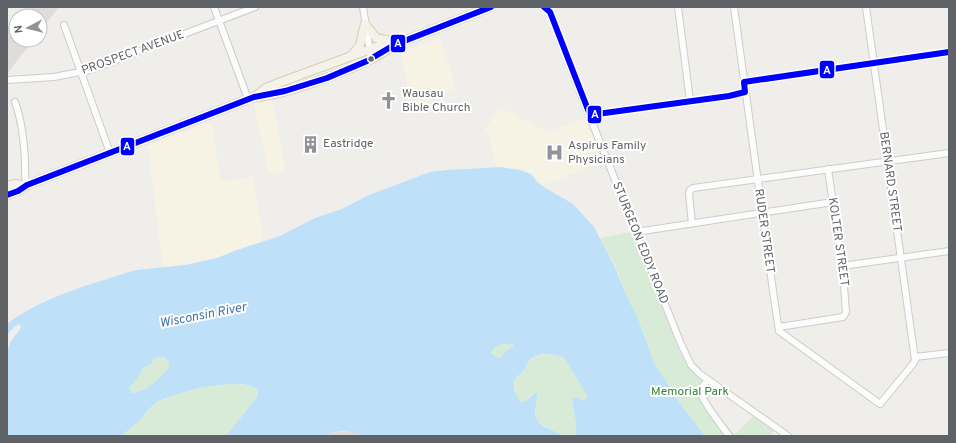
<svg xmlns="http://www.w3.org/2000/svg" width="956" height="443" viewBox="0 0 956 443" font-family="Overpass,sans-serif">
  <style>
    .commercial { fill: #f7f3e4 }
    .industrial { fill: #dfddda }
    .green { fill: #d8ebd6 }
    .water { fill: #bfe0f9; fill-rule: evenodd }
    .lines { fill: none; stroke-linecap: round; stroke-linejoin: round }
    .minor-casing { stroke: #cbcccc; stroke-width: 8 }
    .major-casing { stroke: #d7ceb8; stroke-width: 10 }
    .minor { stroke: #fdfcfc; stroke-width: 6 }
    .major { stroke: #f4f2e9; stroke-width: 8 }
    .bus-1-casing { stroke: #fff; stroke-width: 9 }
    .bus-1 { stroke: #00f; stroke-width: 6 }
    .bus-dot { fill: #5f6368; stroke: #fff; stroke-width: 1.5 }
    .labels { text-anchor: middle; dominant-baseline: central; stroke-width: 4; stroke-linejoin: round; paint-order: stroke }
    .street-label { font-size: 12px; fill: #5f6368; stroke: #fff }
    .poi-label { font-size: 12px; fill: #5f6368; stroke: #fff; text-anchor: start }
    .park-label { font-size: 12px; fill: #348238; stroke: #fff }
    .water-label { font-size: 13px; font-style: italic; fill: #4174aa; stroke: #fff }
    .line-badge { stroke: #fff; stroke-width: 1.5 }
    .badge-label { font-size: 11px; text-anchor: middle; font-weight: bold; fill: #fff }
  </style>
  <rect width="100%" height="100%" fill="#efeeea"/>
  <!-- commercial -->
  <g class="commercial">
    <path d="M440 37 456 89 412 108 401 53Z"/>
    <path d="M272 99 286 171 269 174 254 105Z"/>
    <path d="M499 107 548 132 587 118 605 162 542 185 531 174 520 170 496 168 489 133 485 130Z"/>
    <path d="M211 121 221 182 253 176 263 242 234 251 217 258 185 265 163 267 148 146Z"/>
  </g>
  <!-- industrial -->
  <g class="industrial">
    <path d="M33 7H59L40 31V16H26Z"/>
    <path d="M16 25V40H33L7 74V27Z"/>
    <path d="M350 431 355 432 360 436H323L330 433Z"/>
  </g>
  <!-- green -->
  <g class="green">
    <path d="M632 232 679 351 689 368 709 388 706 391V395L717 414 735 435 753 416 774 431 770 436H705L679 402 653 361 638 318 629 301 613 261 600 238Z"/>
    <path d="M500 344H513V347L507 350 501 359 498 358 491 353 493 349Z"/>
    <path d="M549 354 564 357 587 396 584 401 575 397 572 399 576 423 575 436C572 436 568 437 565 436 561 435 538 423 536 419 534 412 536 407 538 400L531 394 526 401 521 402 517 400 514 382 515 378 523 372 528 361 536 355Z"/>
    <path d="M165 357 169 362V368C157 380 150 391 132 393L129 388 137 379 143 368 151 364 153 358Z"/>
    <path d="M234 384C242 385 251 384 258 390V396L226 436H121L137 422 155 404 176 394 210 386Z"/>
  </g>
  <!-- water -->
  <path class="water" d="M500 167 520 170 531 174 537 182 547 189 573 204 594 227 612 261 629 301 638 318 653 361 679 402 705 436H575L576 423 572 399 575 397 584 401 587 396 564 357C555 355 544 352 535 356 527 359 527 367 522 373 519 375 514 378 514 382 513 388 517 399 521 402L526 401 534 393H537C538 400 535 406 535 413 535 427 554 429 564 436H360C350 428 335 431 323 436H226L258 396V390C243 375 171 392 155 404 148 409 143 417 138 422 132 427 127 431 121 436H7V351L11 341 21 328 20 324 15 326 7 335V324C41 298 88 285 129 272L137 270 185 265 217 258 234 251 280 236 315 218 342 209 369 195 430 172 447 170ZM500 344H513V347L507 350 500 358H498L491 353 493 349ZM165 357 169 362V368C157 379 150 391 132 393L129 388 137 379 143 368 151 364 154 358Z"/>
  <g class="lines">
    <defs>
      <g id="minor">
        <path d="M214 7 248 99"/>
        <path d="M363 7 371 59"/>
        <path d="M548 7 587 110 681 344 691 365 700 374 788 436"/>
        <path d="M678 7 690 101"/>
        <path d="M734 7 774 298 779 331 880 404 913 364 915 360 866 7"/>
        <path d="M64 25 110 153"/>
        <path d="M7 80 54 77 90 70 255 7"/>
        <path d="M744 82 949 52"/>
        <path d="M15 102C21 118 24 143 25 160 25 170 24 175 27 185"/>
        <path d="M590 115 729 96 745 92"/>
        <path d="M692 223 689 194 690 190 693 188 949 153"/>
        <path d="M636 232 833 202"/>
        <path d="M842 266 949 251"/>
        <path d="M779 327 843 317 846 312 843 273 828 169"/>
        <path d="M915 357 949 353"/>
        <path d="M708 380C705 383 701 387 701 391 701 401 723 427 729 436"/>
      </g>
      <g id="major">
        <path d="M365 24 376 38 391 41"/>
        <path d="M352 55 360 45 365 24"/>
        <path d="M254 97 266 88 281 82 379 46 386 44 394 45"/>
        <path d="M7 186 14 184 27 185"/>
        <path d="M7 195 18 191 27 185 254 97C283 96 372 64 394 45L491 7"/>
      </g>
    </defs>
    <!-- minor casing -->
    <use href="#minor" class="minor-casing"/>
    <!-- major casing -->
    <use href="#major" class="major-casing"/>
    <!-- minor -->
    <use href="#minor" class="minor"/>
    <!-- major -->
    <use href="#major" class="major"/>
    <defs>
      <g id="bus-1">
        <path d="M544 7 550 12 590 115 729 96 745 92 744 82 949 52"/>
        <path d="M7 195 18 191 27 185 254 97 285 91 327 78 367 61 394 45 491 7"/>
      </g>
    </defs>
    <!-- bus-1 casing -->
    <use href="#bus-1" class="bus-1-casing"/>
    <!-- bus-1 -->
    <use href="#bus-1" class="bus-1"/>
  </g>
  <!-- icons -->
  <defs>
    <symbol id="church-bare" viewBox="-9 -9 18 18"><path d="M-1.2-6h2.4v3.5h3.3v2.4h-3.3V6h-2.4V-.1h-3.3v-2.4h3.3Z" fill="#919496" stroke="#fff" stroke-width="2.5" paint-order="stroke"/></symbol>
    <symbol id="building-bare" viewBox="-9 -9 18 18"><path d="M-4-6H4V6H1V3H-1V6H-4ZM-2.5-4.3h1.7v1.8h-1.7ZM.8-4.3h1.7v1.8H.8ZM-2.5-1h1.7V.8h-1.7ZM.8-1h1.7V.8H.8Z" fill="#919496" stroke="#fff" stroke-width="2.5" paint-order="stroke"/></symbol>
    <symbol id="hospital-bare" viewBox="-9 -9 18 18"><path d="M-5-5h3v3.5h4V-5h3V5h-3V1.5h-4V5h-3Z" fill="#919496" stroke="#fff" stroke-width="2.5" paint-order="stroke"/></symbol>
  </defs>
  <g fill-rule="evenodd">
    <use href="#church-bare" x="376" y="88" width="25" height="25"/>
    <use href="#building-bare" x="298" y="132" width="25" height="25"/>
    <use href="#hospital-bare" x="542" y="140" width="25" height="25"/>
  </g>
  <!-- markers -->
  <circle class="bus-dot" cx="371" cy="59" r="3.5"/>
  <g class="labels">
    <!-- street labels -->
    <g class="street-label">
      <text transform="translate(133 53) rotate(-20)">PROSPECT AVENUE</text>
      <text transform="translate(890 182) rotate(82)">BERNARD STREET</text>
      <text transform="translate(764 231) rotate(82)">RUDER STREET</text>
      <text transform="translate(838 242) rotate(82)">KOLTER STREET</text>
      <text transform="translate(640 243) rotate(68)">STURGEON EDDY ROAD</text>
    </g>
    <!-- poi labels -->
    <g class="poi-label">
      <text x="402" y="94">Wausau<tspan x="402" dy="14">Bible Church</tspan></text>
      <text x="323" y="144">Eastridge</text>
      <text x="568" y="146">Aspirus Family<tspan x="568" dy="14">Physicians</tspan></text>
    </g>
    <!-- park labels -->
    <g class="park-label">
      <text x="690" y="392">Memorial Park</text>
    </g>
    <!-- water labels -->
    <g class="water-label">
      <text transform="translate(203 316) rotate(-11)">Wisconsin River</text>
    </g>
  </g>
  <g class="line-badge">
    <rect x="390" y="34" width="16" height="19" rx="4" fill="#00f"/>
    <rect x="819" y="60" width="16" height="19" rx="4" fill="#00f"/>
    <rect x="587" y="105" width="15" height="19" rx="4" fill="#00f"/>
    <rect x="120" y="137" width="15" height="19" rx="4" fill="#00f"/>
  </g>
  <g class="badge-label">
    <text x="398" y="47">A</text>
    <text x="827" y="74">A</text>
    <text x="595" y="118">A</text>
    <text x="127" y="150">A</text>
  </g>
  <!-- border -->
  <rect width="956" height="443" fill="none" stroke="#5f6368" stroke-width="16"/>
  <!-- north arrow -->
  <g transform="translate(28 28) rotate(263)"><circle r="19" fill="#ffffff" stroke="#bfc1c3"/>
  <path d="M0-3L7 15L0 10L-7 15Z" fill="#919496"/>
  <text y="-6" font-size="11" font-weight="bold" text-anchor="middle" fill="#5f6368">N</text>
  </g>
</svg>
